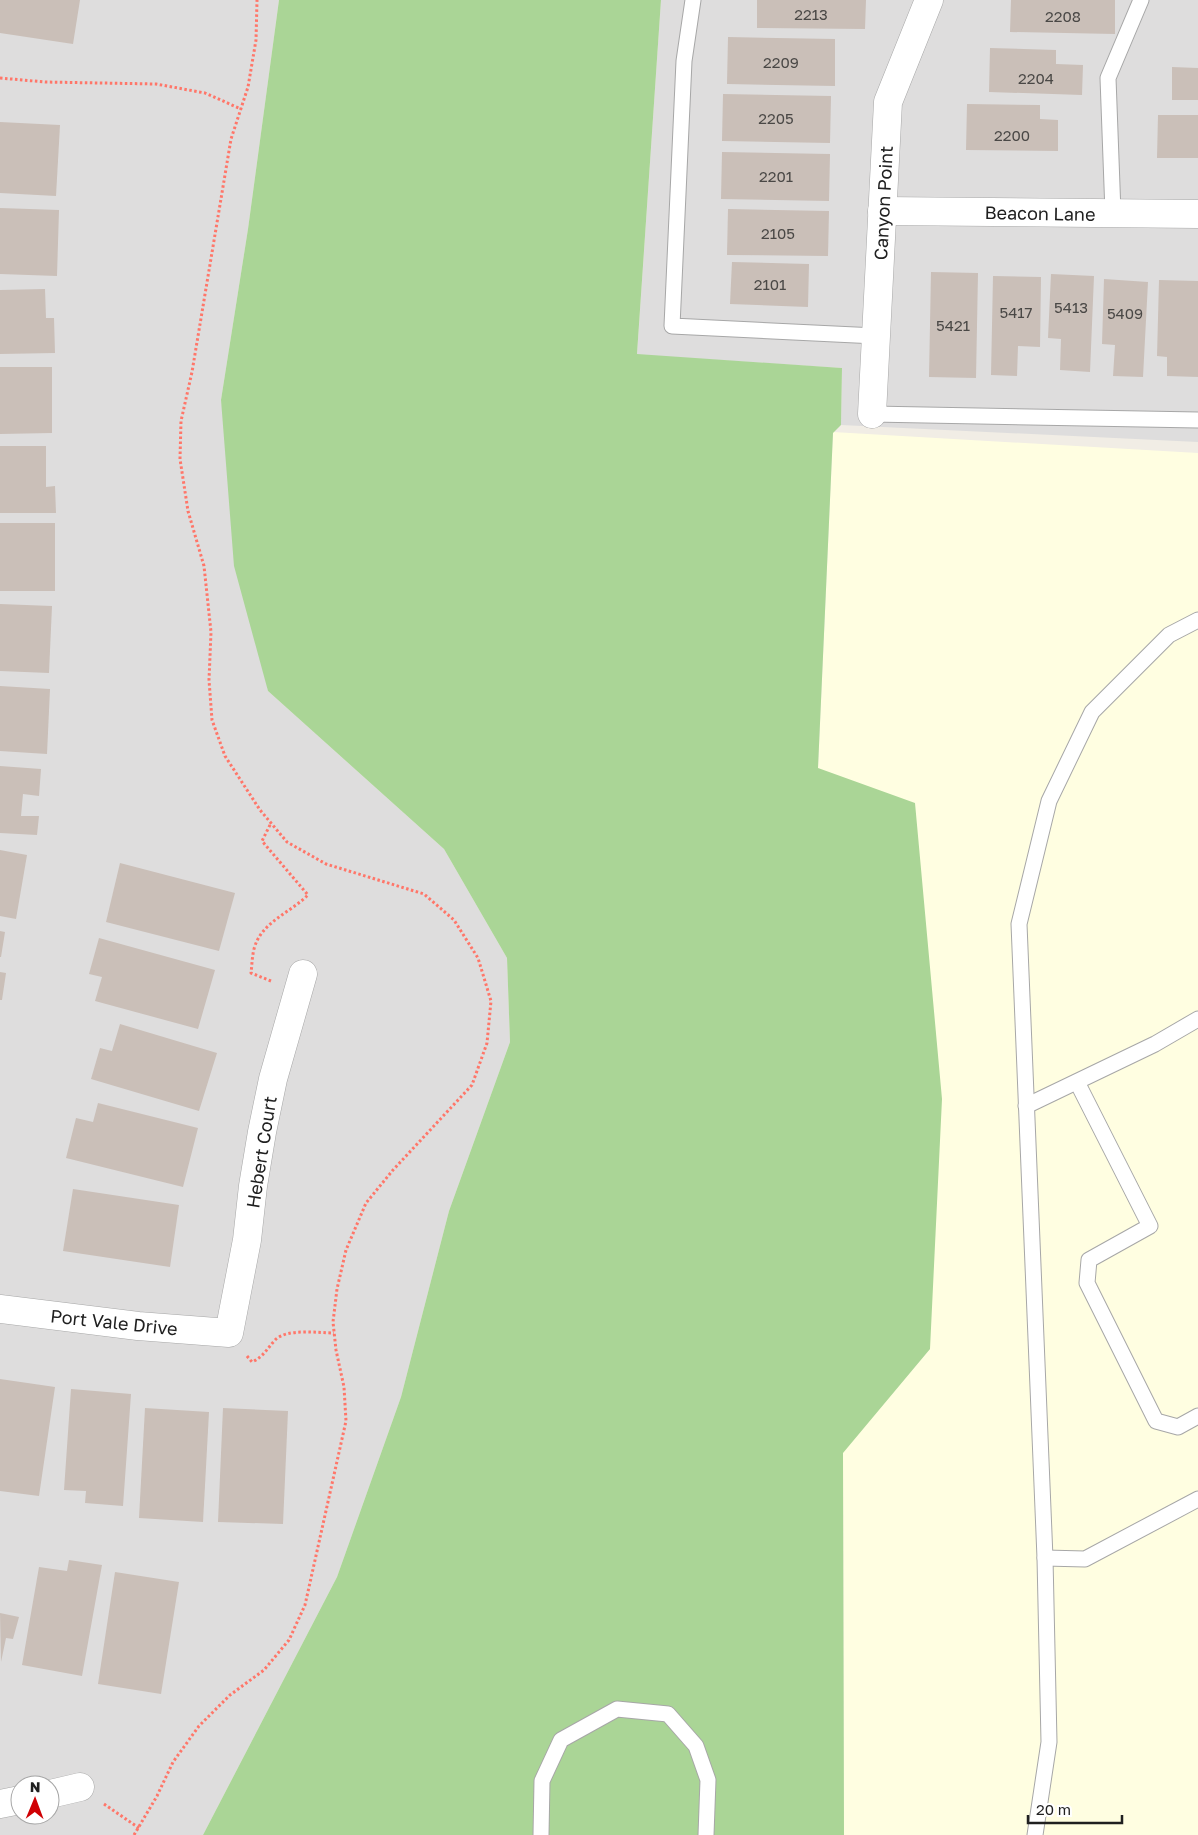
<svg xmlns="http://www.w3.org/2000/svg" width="1198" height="1835" viewBox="0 0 1198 1835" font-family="'Golos Text',sans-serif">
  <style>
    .residential { fill: #dedddd; fill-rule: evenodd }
    .education { fill: #fffee1 }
    .forest { fill: #aad596 }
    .building { fill: #cabfb8 }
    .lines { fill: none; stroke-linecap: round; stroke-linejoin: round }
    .lane-casing { stroke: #a7a7a7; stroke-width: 17 }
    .street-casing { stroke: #a7a7a7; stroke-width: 29 }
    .path { stroke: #ff7669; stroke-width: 3; stroke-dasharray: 2.5 2.5; stroke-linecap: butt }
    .lane { stroke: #fff; stroke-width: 15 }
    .street { stroke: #fff; stroke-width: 28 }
    .labels { text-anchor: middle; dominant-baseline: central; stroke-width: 5; stroke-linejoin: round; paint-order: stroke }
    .number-label { font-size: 15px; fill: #4a4846 }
    .street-label { font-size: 18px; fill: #202020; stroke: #fff }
  </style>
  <rect width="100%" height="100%" fill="#f1ede5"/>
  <!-- residential -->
  <g class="residential">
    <path d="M0 0H279L248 229 221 400 268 691 444 849 507 958 510 1042 449 1211 401 1397 337 1577 203 1835H0ZM20 1785H50V1815H20Z"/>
    <path d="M661 0H1198V442L841 425 842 368 637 355Z"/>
  </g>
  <!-- education -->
  <path class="education" d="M833 432 1198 453V1835H844L843 1452 930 1349 818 769Z"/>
  <!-- forest -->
  <path class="forest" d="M279 0H661L637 354 842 368 841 425 833 433 818 768 915 803 942 1099 930 1349 843 1453 844 1835H203L337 1577 401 1397 449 1211 510 1042 507 958 444 849 268 691 234 566 221 400 248 229Z"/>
  <!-- building -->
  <g class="building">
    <path d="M0 0H80L73 44 0 33Z"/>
    <path d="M757 0H866L865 29 757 28Z"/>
    <path d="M1011 0H1115V34L1010 32Z"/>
    <path d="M728 37 835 39V86L727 84Z"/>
    <path d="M990 48 1056 50V64L1083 65 1082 95 989 92Z"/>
    <path d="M1172 67 1198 68V100H1172Z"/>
    <path d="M723 94 831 96 830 143 722 141Z"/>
    <path d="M967 104 1040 105V119L1058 120V151L966 150Z"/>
    <path d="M1158 115H1198V158H1157Z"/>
    <path d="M0 122 60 125 56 196 0 193Z"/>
    <path d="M722 152 830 154 829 201 721 199Z"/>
    <path d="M0 208 59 210 57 276 0 274Z"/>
    <path d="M728 209 829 211 828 256 727 255Z"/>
    <path d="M732 262 809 264 808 307 730 304Z"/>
    <path d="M931 272 978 273 976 378 929 377Z"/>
    <path d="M1051 274 1094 276 1090 372 1060 370 1061 339 1048 338Z"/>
    <path d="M993 276 1041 277 1040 347 1018 346 1017 376 991 375Z"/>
    <path d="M1104 279 1148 282 1143 377 1113 376 1115 345 1102 344Z"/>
    <path d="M1159 280 1198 281V377L1167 376V357L1157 356Z"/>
    <path d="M45 289 46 318H54L55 353 0 354V290Z"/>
    <path d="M0 367H52V433L0 434Z"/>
    <path d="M0 446H46V487L55 486 56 513H0Z"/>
    <rect x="0" y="523" width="55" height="68"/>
    <path d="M0 604 52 606 49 673 0 671Z"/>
    <path d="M0 686 50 689 47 754 0 751Z"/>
    <path d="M0 766 41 769 39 796 23 794 21 816H39L37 835 0 833Z"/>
    <path d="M0 850 27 855 16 919 0 916Z"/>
    <path d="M120 863 235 893 219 951 106 922Z"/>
    <path d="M0 931 5 932 1 957H0Z"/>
    <path d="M99 938 215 970 198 1029 95 1001 102 977 89 974Z"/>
    <path d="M0 972 6 973 2 1000H0Z"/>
    <path d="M120 1024 217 1053 199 1111 91 1079 100 1048 112 1051Z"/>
    <path d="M98 1103 198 1128 183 1187 66 1158 76 1118 93 1122Z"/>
    <path d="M73 1189 179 1205 170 1267 63 1251Z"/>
    <path d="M0 1379 55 1387 39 1496 0 1491Z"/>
    <path d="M71 1389 131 1394 123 1506 85 1503 86 1491 64 1490Z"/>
    <path d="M145 1408 209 1412 203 1522 139 1518Z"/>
    <path d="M223 1408 288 1411 283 1524 218 1522Z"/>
    <path d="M69 1560 102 1565 82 1676 22 1665 39 1567 67 1571Z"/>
    <path d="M115 1572 179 1582 161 1694 98 1684Z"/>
    <path d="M0 1613 19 1617 13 1639 6 1638 1 1662Z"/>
  </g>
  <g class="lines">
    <defs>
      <g id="lane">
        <path d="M693 0 684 61 672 326 876 336"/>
        <path d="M1113 213 1108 78 1141 0"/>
        <path d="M872 414 1198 420"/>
        <path d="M1077 1082 1150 1226 1089 1260 1087 1283 1156 1421 1178 1427 1198 1416"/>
        <path d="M1026 1106 1155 1044 1198 1019"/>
        <path d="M1045 1558 1085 1559 1198 1499"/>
        <path d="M541 1835 542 1781 561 1740 617 1709 668 1714 696 1746 708 1780 706 1835"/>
        <path d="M1035 1835 1049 1742 1045 1558 1019 924 1049 801 1092 712 1169 635 1198 620"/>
      </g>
      <g id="street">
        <path d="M882 211 1198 214"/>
        <path d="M872 414 888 102 929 0"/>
        <path d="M0 1309 138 1326 229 1333 247 1240 253 1186 262 1132 273 1079 303 974"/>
        <path d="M50 1794 80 1787"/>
        <path d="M0 1804 20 1800"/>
      </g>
    </defs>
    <!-- lane casing -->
    <use href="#lane" class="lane-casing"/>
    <!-- street casing -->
    <use href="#street" class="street-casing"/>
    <!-- path -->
    <g class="path">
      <path d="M0 78 45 82 156 84 205 93 241 109"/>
      <path d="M271 981 251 973C252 965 252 957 254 949 261 922 290 913 308 895L262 841 271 823"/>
      <path d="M247 1356 252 1362C263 1357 267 1349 275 1340 287 1328 318 1333 334 1333"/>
      <path d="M104 1804 139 1828"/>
      <path d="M134 1835 157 1796 173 1762 199 1726 230 1695 264 1670 289 1640 305 1605 346 1421 344 1387 336 1350 333 1322 337 1289 346 1250 366 1203 393 1170 472 1085 487 1043 491 1001 478 958 454 920 424 894 326 864 287 842 260 810 225 756 212 720 209 680 211 632 204 566 188 511 180 459 181 421 192 372 231 139 248 87 256 40 257 0"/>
    </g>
    <!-- lane -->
    <use href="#lane" class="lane"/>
    <!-- street -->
    <use href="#street" class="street"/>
  </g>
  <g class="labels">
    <!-- number labels -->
    <g class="number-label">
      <text x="811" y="14">2213</text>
      <text x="1063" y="16">2208</text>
      <text x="781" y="62">2209</text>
      <text x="1036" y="78">2204</text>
      <text x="776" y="118">2205</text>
      <text x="1012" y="135">2200</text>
      <text x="776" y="176">2201</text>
      <text x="778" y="233">2105</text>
      <text x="770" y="284">2101</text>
      <text x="1071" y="307">5413</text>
      <text x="1016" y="312">5417</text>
      <text x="1125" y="313">5409</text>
      <text x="953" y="325">5421</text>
    </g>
    <!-- street labels -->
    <g class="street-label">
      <text transform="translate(883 203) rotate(-87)">Canyon Point</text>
      <text transform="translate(1040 213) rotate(1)">Beacon Lane</text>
      <text transform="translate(261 1152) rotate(-81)">Hebert Court</text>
      <text transform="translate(114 1322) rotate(6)">Port Vale Drive</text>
    </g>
  </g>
  <!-- north arrow -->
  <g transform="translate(35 1800) rotate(1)"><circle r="24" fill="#ffffff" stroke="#a6a6a6"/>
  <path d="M0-4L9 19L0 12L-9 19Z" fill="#d00004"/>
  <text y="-8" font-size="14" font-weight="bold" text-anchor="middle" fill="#202020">N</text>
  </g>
  <!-- scale -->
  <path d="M1028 1815v8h94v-8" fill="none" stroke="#202020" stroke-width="2.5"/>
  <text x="1036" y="1815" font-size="15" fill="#202020" stroke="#ffffff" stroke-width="4" paint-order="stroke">20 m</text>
</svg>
